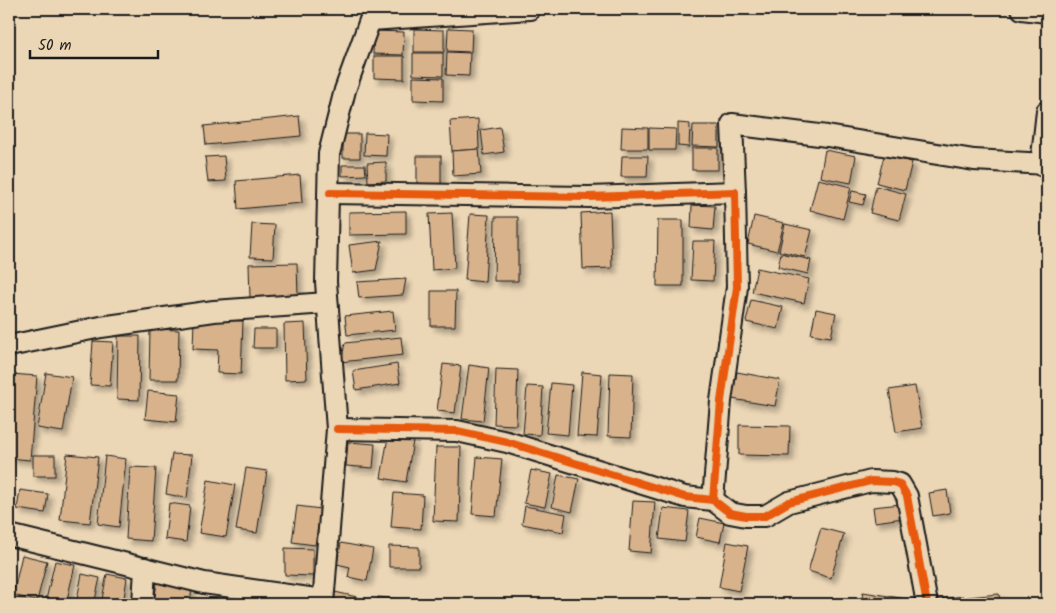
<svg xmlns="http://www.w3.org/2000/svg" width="1056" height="613" viewBox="0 0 1056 613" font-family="Kalam,sans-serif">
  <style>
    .building { fill: #d8b28b; stroke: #1c1c1c; filter: url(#shadow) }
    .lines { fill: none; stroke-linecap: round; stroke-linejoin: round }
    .minor-casing { stroke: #1c1c1c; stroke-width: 24 }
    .minor { stroke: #ebd6b5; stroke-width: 20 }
    .cycleway-casing { stroke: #ebd6b5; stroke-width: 11 }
    .cycleway { stroke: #e8590c; stroke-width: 8 }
  </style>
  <defs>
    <filter id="shadow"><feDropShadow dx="4.5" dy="4.5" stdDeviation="2.5" flood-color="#0004"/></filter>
  </defs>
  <rect width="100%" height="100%" fill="#ebd6b5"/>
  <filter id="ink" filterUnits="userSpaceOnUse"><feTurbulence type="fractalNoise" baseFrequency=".02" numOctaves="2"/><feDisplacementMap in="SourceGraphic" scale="10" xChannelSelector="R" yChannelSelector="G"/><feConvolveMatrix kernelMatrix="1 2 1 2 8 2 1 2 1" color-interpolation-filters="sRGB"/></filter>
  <g filter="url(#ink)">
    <!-- building -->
    <g class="building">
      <path d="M448 28 472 29 471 52 447 51Z"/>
      <path d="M414 29 444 30V52H414Z"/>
      <path d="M374 31 404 32 403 55 373 54Z"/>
      <path d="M447 52 470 53 469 76 446 75Z"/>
      <path d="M413 53H443V76L413 75Z"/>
      <path d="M374 56H404V79L374 78Z"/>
      <path d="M413 77 443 78V101L413 100Z"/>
      <path d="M299 116 301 136 206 145 204 126Z"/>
      <path d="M478 119 479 149 452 151 450 121Z"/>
      <path d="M678 123 690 124 689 147 678 146Z"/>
      <path d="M693 125H719V147L692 146Z"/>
      <path d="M500 127 504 152 484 155 481 130Z"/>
      <path d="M622 127 648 128V149H621Z"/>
      <path d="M649 128 676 129 675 150H649Z"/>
      <path d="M365 133 387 134 386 156 364 155Z"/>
      <rect x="343" y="134" width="17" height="24"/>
      <rect x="692" y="148" width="26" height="22"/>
      <path d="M479 149 481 174 453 176 452 151Z"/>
      <path d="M825 150 856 156 851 183 820 177Z"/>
      <path d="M224 156 226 181 208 182 205 157Z"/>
      <rect x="417" y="156" width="24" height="29"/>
      <path d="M622 156H648L647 177H621Z"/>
      <path d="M884 156 912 162 905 190 877 183Z"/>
      <path d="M386 162V181L368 182 367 163Z"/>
      <path d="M342 165H365L366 175 342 176Z"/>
      <path d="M300 175 302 203 238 209 236 181Z"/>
      <path d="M1047 176V207H1045L1040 177Z"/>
      <path d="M818 179 851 187 843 219 810 210Z"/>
      <path d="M876 186 906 194 899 220 870 213Z"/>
      <path d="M852 191 866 194 863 205 849 202Z"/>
      <path d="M692 205 715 206 713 230 691 228Z"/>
      <path d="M406 211V234L349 235V212Z"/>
      <path d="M610 211 612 268 583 269 581 213Z"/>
      <path d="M452 213 455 268 432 270 429 214Z"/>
      <path d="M470 214 489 215 485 282 465 280Z"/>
      <path d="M754 216 784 223 777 251 748 244Z"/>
      <path d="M495 217H518V281H494Z"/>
      <path d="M658 220H683V286H657Z"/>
      <path d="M252 224 275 225 273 258 250 257Z"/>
      <path d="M785 224 812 230 805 257 779 251Z"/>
      <path d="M382 241 376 270 353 273 349 245Z"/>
      <path d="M693 241H715L713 281 691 280Z"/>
      <path d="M781 253 811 260 808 274 778 267Z"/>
      <path d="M297 263 298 297 250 298 249 264Z"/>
      <path d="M757 268 809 279 804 303 752 292Z"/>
      <path d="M406 279 403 295 359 298 357 282Z"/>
      <path d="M431 291H456L455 326H431Z"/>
      <path d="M751 300 783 307 778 329 746 322Z"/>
      <path d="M816 309 836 313 831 337 811 334Z"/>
      <path d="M393 311 395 330 347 335 345 316Z"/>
      <path d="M194 319 243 321 241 374 217 373 218 350 193 349Z"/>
      <path d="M305 323 307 379 285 380 284 324Z"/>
      <path d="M150 329 179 330 178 380H149Z"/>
      <path d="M254 329H276V348H253Z"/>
      <path d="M118 336H140L139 400 117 399Z"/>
      <path d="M401 337 403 355 341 362 345 343Z"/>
      <path d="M93 341 113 342 110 386 90 385Z"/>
      <path d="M397 364 400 383 356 390 353 371Z"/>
      <path d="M443 364 461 366 455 413 437 411Z"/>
      <path d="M469 365 489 368 483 421 462 419Z"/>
      <path d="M496 369 518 370 516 425 494 424Z"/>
      <path d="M582 372 602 374 597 437 577 436Z"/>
      <path d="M737 372 780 380 775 406 732 399Z"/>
      <path d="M46 373 72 377 63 432 37 428Z"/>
      <path d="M610 373 633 374 631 437 608 436Z"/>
      <path d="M11 374 37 376 30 460 9 458Z"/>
      <path d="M551 383 572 385 568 435 546 433Z"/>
      <path d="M527 386 543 387 540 435 523 434Z"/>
      <path d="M915 386 922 428 896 432 889 390Z"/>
      <path d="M148 391 179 394 176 422 145 419Z"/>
      <path d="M739 425 790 426 789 456 739 455Z"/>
      <path d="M388 437 413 441 406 482 381 478Z"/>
      <path d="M348 442 375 444 373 468 346 466Z"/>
      <path d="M436 447H461L459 522 433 521Z"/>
      <path d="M67 454 98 457 90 523 60 520Z"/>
      <path d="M172 454 192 455 187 498 166 494Z"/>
      <rect x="33" y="455" width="22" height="21"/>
      <path d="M105 456 126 459 119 527 98 524Z"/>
      <path d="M477 457 502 459 496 516 472 514Z"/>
      <path d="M130 467 156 468 151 541 126 539Z"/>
      <path d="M246 468 267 471 257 533 236 530Z"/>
      <path d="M531 470 552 474 545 507 524 503Z"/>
      <path d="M558 475 579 479 572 512 552 507Z"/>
      <path d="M208 480 235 485 226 537 199 533Z"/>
      <path d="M20 490 48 494 45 513 17 509Z"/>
      <path d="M947 490 950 513 933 516 929 493Z"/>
      <path d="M394 493 423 495 421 529 391 527Z"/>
      <path d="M633 501 655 502 651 553 629 551Z"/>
      <path d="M169 503 190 506 186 542 165 539Z"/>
      <path d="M901 504 903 518 875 522 873 507Z"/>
      <path d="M297 506 321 509 315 545 292 542Z"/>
      <path d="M525 506 566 514 563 532 522 524Z"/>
      <path d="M663 508 689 511 685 542 659 539Z"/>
      <path d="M700 518 724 523 720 542 696 537Z"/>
      <path d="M821 528 844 534 831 578 808 571Z"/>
      <path d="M727 542 748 546 739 591 719 587Z"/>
      <path d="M341 543 373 549 367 581 348 577 350 567 337 564Z"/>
      <path d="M389 546 419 547V567H389Z"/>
      <path d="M285 548 313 549V576L285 575Z"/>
      <path d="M22 555 47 561 37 601 13 595Z"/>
      <path d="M55 561 75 565 66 604H45Z"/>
      <path d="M82 574 100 578 94 604H76Z"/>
      <path d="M107 574 127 578 123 604H101Z"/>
      <path d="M157 582 192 587 190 604H154Z"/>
      <path d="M335 592 357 597 355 604 332 603Z"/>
      <path d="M863 592 913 600 912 604H861Z"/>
      <path d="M999 594 1000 604H969L968 597Z"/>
      <path d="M963 596 964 604H933V600Z"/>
      <path d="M378 597 418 601 417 604H377Z"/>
      <rect x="247" y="602" width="19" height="2"/>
      <path d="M1031 602 1047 603V604H1031Z"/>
    </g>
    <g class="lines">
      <defs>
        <g id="minor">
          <path d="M1022 9 1047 12"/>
          <path d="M371 20 530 9"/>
          <path d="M1041 165 1047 111"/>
          <path d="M735 192 732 124 827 136 974 160 1047 164"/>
          <path d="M330 193 589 197 735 192 737 287 721 401 713 500"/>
          <path d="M9 346 101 327 214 311 327 303"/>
          <path d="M337 429 457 431 507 442 685 497 713 500 730 513 746 516H765L789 502 871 481 893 482 900 484 907 496 927 604"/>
          <path d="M9 535 204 583 323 600"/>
          <path d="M143 604 145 568"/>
          <path d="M323 604 337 429 326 282 329 154 345 90 374 9"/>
        </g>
      </defs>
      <!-- minor casing -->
      <use href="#minor" class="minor-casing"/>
      <!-- minor -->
      <use href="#minor" class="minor"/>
      <defs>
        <g id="cycleway">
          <path d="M330 193 589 197 735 192 737 287 721 401 713 500"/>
          <path d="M337 429 457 431 507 442 685 497 713 500 730 513 746 516H765L789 502 871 481 893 482 900 484 907 496 927 604"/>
        </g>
      </defs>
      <!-- cycleway casing -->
      <use href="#cycleway" class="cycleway-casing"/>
      <!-- cycleway -->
      <use href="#cycleway" class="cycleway"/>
    </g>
  </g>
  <!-- margin -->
  <rect width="1056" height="613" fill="none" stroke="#ebd6b5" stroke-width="30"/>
  <rect x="15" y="15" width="1026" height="583" fill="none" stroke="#1c1c1c" stroke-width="2" filter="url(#ink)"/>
  <!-- scale -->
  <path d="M30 50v8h128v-8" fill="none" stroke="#1c1c1c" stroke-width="2.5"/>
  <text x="38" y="50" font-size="15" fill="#1c1c1c" stroke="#ebd6b5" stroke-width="4" paint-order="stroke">50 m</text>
</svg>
